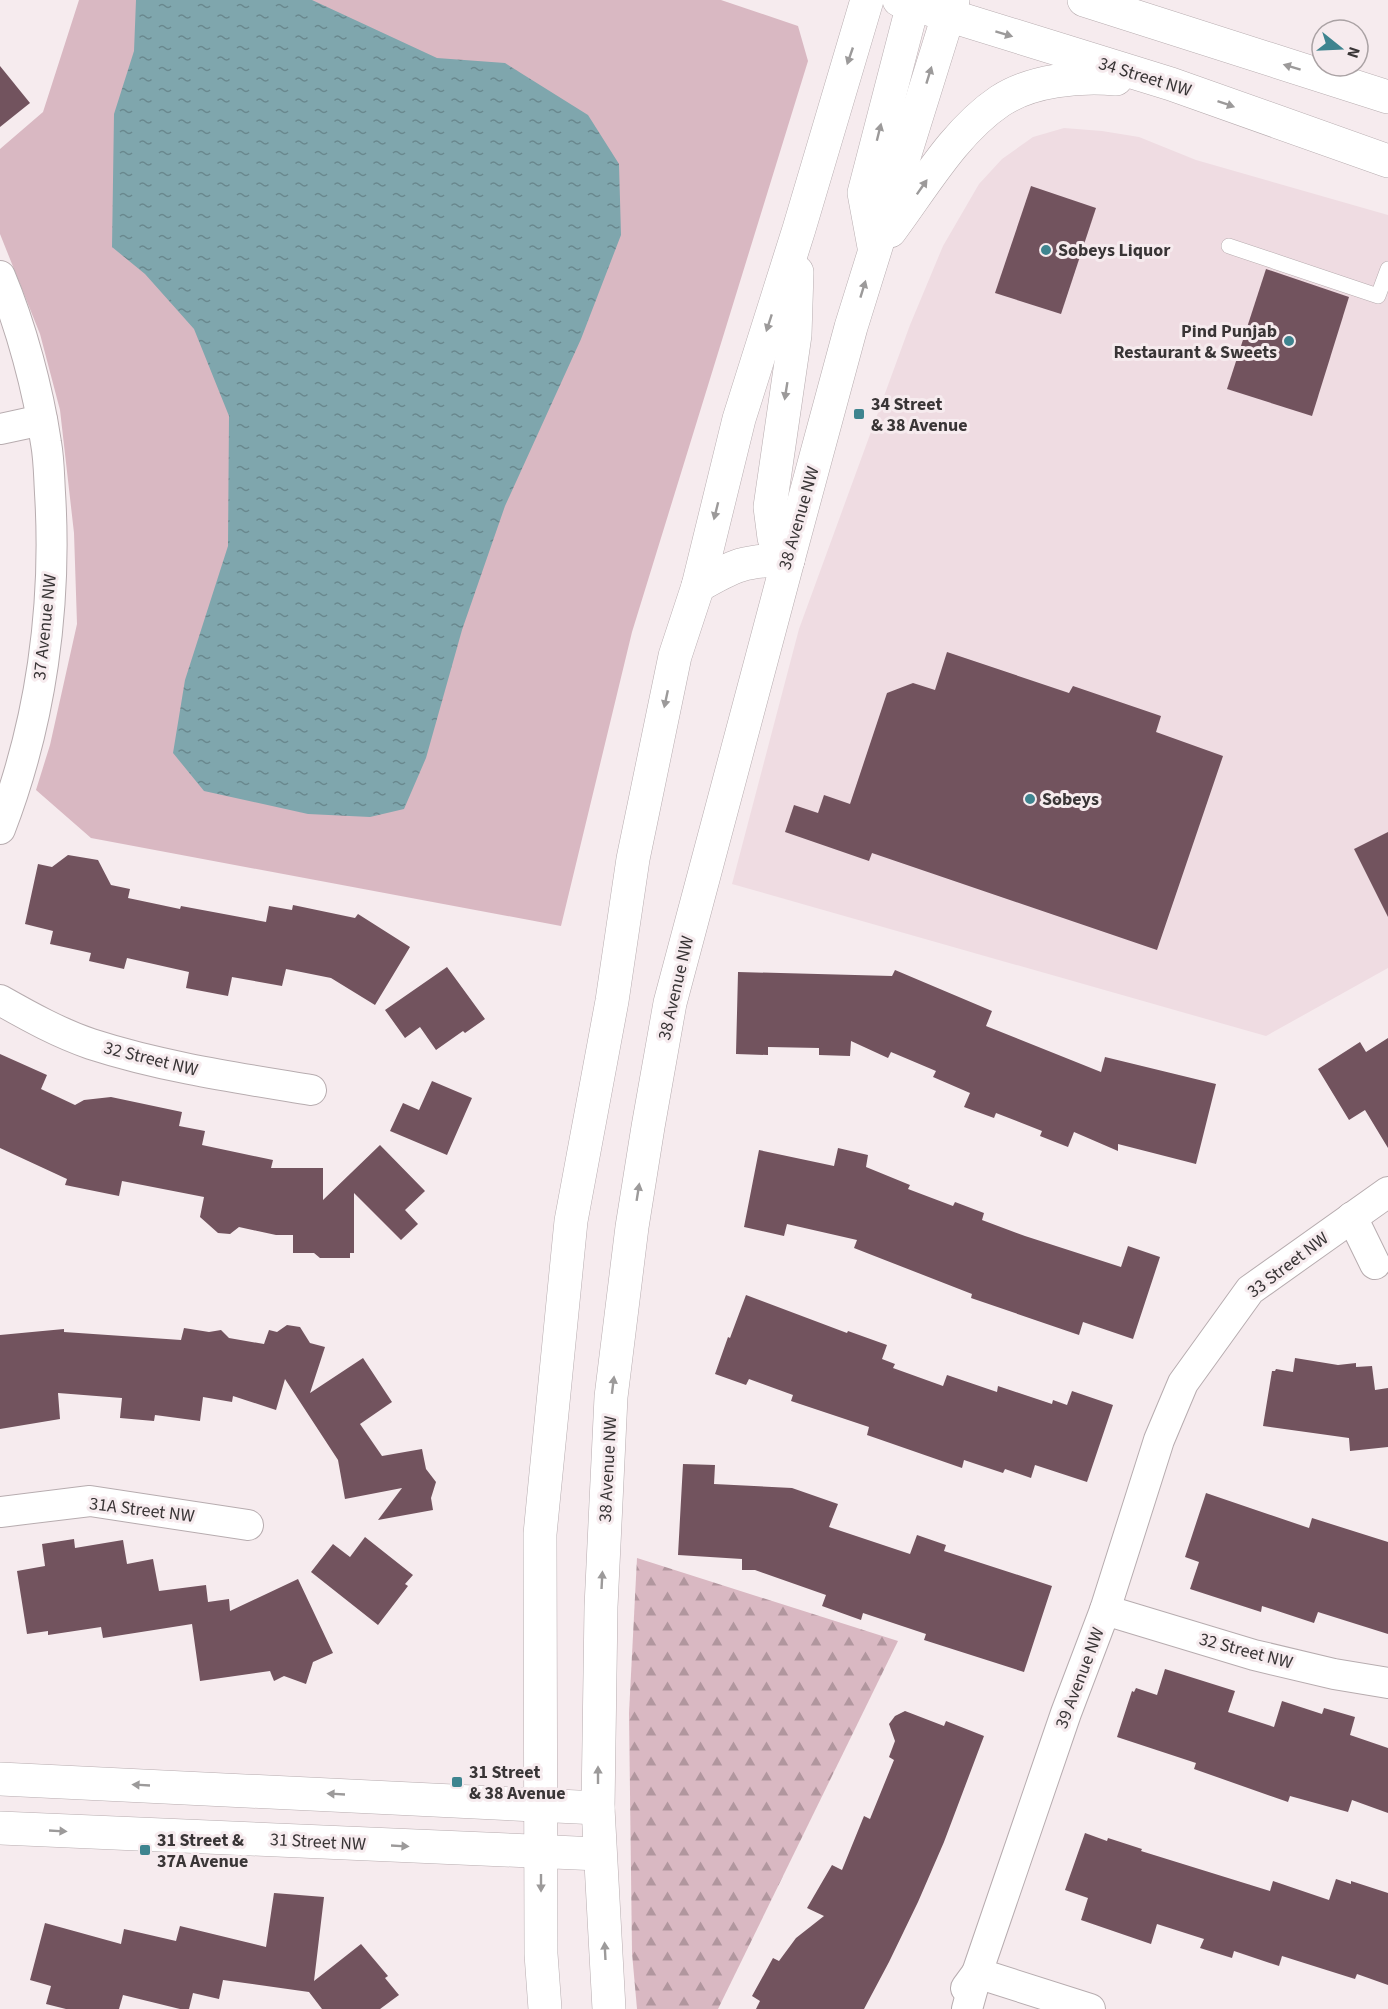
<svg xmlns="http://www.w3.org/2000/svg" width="1388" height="2009" viewBox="0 0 1388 2009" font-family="'Source Sans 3',sans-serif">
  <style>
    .built { fill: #efdce2 }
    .green { fill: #d9b8c2 }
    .forest { fill: url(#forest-firs) }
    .water { fill: url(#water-ripples) }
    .building { fill: #72535e }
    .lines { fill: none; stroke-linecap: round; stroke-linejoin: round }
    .service-casing { stroke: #b7acaf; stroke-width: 16 }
    .minor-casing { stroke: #b7acaf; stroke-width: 32 }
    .tertiary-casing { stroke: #b7acaf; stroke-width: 34 }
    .secondary-casing { stroke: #b7acaf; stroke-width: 34 }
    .service { stroke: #fff; stroke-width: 15 }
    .minor { stroke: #fff; stroke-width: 30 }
    .tertiary { stroke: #fff; stroke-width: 33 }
    .secondary { stroke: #fff; stroke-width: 33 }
    .oneway { fill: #9c9a9a }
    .poi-dot { fill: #3e848f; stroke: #f6ebee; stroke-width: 2 }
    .labels { text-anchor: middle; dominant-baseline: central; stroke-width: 6; stroke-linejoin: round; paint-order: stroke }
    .street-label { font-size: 18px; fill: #393536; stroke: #f6ebee }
    .poi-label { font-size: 18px; font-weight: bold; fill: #393536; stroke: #f6ebee; text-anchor: start }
  </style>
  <defs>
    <pattern id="forest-firs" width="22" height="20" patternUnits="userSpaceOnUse" patternTransform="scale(1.5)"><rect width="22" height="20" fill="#d9b8c2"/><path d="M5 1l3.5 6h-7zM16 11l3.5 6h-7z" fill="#b1969e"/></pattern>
    <pattern id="water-ripples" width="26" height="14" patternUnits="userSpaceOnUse" patternTransform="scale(1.5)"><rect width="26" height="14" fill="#7fa6ad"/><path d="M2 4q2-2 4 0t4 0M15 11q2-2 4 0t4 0" fill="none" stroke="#69888e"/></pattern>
  </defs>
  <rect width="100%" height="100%" fill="#f6ebee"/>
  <!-- built -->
  <path class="built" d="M1064 128 1102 131 1139 137 1196 160 1388 215V968L1266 1036 732 884 799 629 910 325 943 246 979 184 1002 159 1033 137Z"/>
  <!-- green -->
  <path class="green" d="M79 0H721L798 26 808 61 632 632 561 926 91 838 36 790 50 745 77 624 74 533 60 410 40 334 0 234V149L43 112Z"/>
  <!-- forest -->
  <path class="forest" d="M637 1558 898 1641 718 2009H637L632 1953 629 1713Z"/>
  <!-- water -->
  <path class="water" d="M136 0H312L437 58 505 63 588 115 619 164 621 235 581 339 505 506 462 630 426 758 404 809 370 817 308 814 204 791 173 753 185 680 228 546 229 416 194 329 145 274 112 247 114 114 134 51Z"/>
  <!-- building -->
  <g class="building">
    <path d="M0 66 30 103 0 127Z"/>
    <path d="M1031 186 1096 208 1061 314 995 293Z"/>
    <path d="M1266 269 1349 297 1312 416 1227 389Z"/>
    <path d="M947 652 1069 693 1073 686 1161 716 1156 732 1223 756 1157 950 872 853 869 861 785 832 794 805 818 813 824 795 850 804 887 693 913 683 935 690Z"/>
    <path d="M1388 832V917L1354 849Z"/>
    <path d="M68 855 98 860 111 885 130 889 128 898 180 909 181 906 266 922 269 906 292 910 293 905 355 918 358 914 410 947 375 1005 331 978 286 969 282 986 232 977 228 996 186 988 189 972 127 958 124 969 89 961 91 953 50 944 53 931 25 924 38 864 52 867Z"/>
    <path d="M447 967 485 1019 465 1033 463 1031 436 1050 420 1027 405 1038 385 1010Z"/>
    <path d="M895 970 992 1011 986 1026 1101 1072 1105 1057 1216 1084 1196 1164 1118 1144V1151L1074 1132 1068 1147 1040 1136 1042 1131 996 1113 994 1118 964 1107 970 1093 933 1077 936 1071 891 1052 888 1058 851 1041 850 1056 819 1055V1048L768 1047V1055L736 1054 738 972 892 976Z"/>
    <path d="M1388 1038V1148L1365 1110 1349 1120 1318 1069 1360 1042 1366 1052Z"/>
    <path d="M0 1054 47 1075 41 1089 75 1105 84 1100 111 1097 182 1112 179 1126 205 1131 202 1145 273 1160 271 1168H323V1200L380 1145 425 1191 405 1210 418 1224 401 1240 354 1193V1253H350V1258H320L314 1253H293V1235H276L239 1227 230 1234 218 1233 200 1217 204 1197 122 1181 119 1196 65 1185 67 1179 0 1148Z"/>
    <path d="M432 1081 472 1098 447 1155 390 1131 403 1103 419 1110Z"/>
    <path d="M838 1148 868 1155 866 1167 910 1185 908 1189 953 1206 955 1202 984 1213 982 1220 1025 1236 1121 1267 1128 1246 1160 1257 1133 1339 1083 1322 1079 1335 971 1298 972 1294 854 1248 857 1240 787 1224 784 1236 744 1227 759 1150 834 1166Z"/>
    <path d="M746 1295 847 1333 848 1331 887 1345 882 1359 895 1364 893 1368 943 1386 947 1375 997 1392 998 1386 1052 1404 1053 1400 1067 1405 1072 1391 1113 1405 1087 1482 1035 1465 1031 1478 1005 1469 1003 1473 964 1460 962 1468 867 1435 869 1427 791 1401 793 1395 749 1379 746 1385 715 1374 728 1337 730 1338Z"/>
    <path d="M287 1325 300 1327 310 1343 325 1347 310 1393 363 1358 392 1402 360 1424 382 1456 422 1449 426 1469 436 1482 431 1498 433 1510 378 1520 402 1488 345 1499 338 1460 285 1379 276 1410 233 1396 232 1402 203 1397 200 1421 155 1415 154 1421 120 1418 122 1398 58 1393 60 1419 0 1429V1335L64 1329V1332L181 1340 184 1328 209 1332 221 1330 229 1338 264 1344 269 1330 277 1332Z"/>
    <path d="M1295 1358 1338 1365 1356 1363V1367L1372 1366 1375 1390 1388 1388V1447L1350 1451 1349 1438 1263 1426 1272 1371H1275L1276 1369 1293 1372Z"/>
    <path d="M683 1464 715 1465 714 1484 792 1488 838 1504 829 1527 910 1554 917 1535 946 1545 944 1551 1052 1586 1024 1672 924 1640 926 1634 863 1613 861 1620 822 1606 826 1595 755 1570H742V1559L678 1555Z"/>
    <path d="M1206 1493 1309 1528 1312 1518 1388 1542V1634L1318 1612 1314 1623 1262 1606 1261 1612 1190 1589 1199 1562 1185 1557Z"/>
    <path d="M365 1537 413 1575 405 1584 408 1586 378 1625 311 1572 333 1544 350 1557Z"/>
    <path d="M74 1539 75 1548 123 1540 127 1564 153 1559 159 1591 206 1585 208 1602 229 1599 230 1611 298 1579 333 1653 313 1662 306 1684 284 1676 274 1681 270 1671 200 1681 192 1624 103 1638 101 1627 48 1635V1631L27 1634 17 1571 45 1566 42 1544Z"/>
    <path d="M1165 1669 1235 1691 1228 1712 1274 1727 1282 1701 1322 1714 1324 1708 1355 1717 1350 1735 1388 1748V1813L1352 1800 1348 1812 1290 1796 1288 1802 1194 1769 1196 1763 1117 1737 1132 1691 1134 1692 1136 1688 1157 1695Z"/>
    <path d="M905 1711 944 1726 946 1721 984 1736 944 1842 918 1902 889 1962 864 2009H756L760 2001 752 1996 773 1958 779 1961 796 1938 824 1916 807 1908 832 1865 842 1870 864 1816 870 1819 894 1760 889 1757 895 1741 889 1724 895 1716Z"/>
    <path d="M1085 1833 1107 1841 1108 1838 1142 1849 1141 1851 1270 1891 1273 1881 1329 1900 1336 1879 1351 1884V1881L1388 1893V1985L1357 1974 1355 1979 1282 1956 1279 1966 1234 1951 1232 1958 1200 1948 1204 1939 1157 1924 1151 1944 1081 1920 1088 1898 1065 1890Z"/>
    <path d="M274 1893 324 1897 314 1981 361 1944 388 1976 385 1978 399 1995 380 2009H322L309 1992 223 1980 219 1999 193 1993 189 2009H180L123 1995 119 2009H66L46 2004 51 1986 30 1980 45 1923 121 1944 124 1929 176 1941 180 1926 266 1947Z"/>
  </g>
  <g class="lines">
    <defs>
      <path id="service" d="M1229 246 1378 296 1388 269"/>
      <g id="minor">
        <path d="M0 276C21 326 38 389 46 443 49 459 49 476 50 493 57 606 41 723 0 829"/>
        <path d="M0 429 42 420"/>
        <path d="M0 1000C30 1017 59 1033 91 1044 162 1067 238 1078 311 1090"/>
        <path d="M1352 1217 1375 1264"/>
        <path d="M0 1512 90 1501 248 1525"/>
        <path d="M1105 1610 1254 1655 1334 1674 1388 1683"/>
        <path d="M966 1988 977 1973 1090 2009"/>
        <path d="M967 2009 977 1973 1066 1713 1105 1610 1159 1440 1183 1383 1250 1290 1388 1192"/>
      </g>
      <g id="tertiary">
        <path d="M0 1779 598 1808"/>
        <path d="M0 1828 599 1854"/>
      </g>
      <g id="secondary">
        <path d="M899 0 1171 84 1388 161"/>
        <path d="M1084 0 1388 97"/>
        <path d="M890 231C923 187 954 132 1000 101 1032 80 1079 76 1116 79"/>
        <path d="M874 247 864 193 914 0"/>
        <path d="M788 560 774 538 770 507 795 335 797 272"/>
        <path d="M698 586C734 565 745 560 788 560"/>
        <path d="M545 2009 541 1954 540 1534 571 1221 612 1001 633 859 675 656 698 586 739 419 799 229 867 0"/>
        <path d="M609 2009 598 1808 601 1607 611 1397 632 1227 648 1127 670 1003 788 560 851 327 953 0"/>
      </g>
    </defs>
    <!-- service casing -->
    <use href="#service" class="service-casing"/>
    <!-- minor casing -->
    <use href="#minor" class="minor-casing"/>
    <!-- tertiary casing -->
    <use href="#tertiary" class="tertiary-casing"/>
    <!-- secondary casing -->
    <use href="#secondary" class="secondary-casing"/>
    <!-- service -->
    <use href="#service" class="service"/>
    <!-- minor -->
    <use href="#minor" class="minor"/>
    <!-- tertiary -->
    <use href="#tertiary" class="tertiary"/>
    <!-- secondary -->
    <use href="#secondary" class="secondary"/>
  </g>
  <!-- one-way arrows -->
  <defs><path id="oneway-solid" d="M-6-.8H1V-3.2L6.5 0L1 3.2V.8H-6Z" transform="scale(1.5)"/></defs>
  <g class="oneway">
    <use href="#oneway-solid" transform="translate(1004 34) rotate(17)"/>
    <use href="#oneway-solid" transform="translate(850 56) rotate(109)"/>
    <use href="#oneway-solid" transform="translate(1292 67) rotate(-163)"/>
    <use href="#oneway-solid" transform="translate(929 75) rotate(-73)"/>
    <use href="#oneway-solid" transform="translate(1226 104) rotate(19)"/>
    <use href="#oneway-solid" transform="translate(879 132) rotate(-76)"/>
    <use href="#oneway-solid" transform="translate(922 187) rotate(-55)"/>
    <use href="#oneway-solid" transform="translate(863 289) rotate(-73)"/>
    <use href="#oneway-solid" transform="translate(769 323) rotate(108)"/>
    <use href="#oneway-solid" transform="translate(786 391) rotate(99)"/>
    <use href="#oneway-solid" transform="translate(716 511) rotate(104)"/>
    <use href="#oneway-solid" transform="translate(666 699) rotate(102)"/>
    <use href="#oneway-solid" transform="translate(638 1192) rotate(-81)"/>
    <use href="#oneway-solid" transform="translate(613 1385) rotate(-83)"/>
    <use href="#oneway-solid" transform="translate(602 1580) rotate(-87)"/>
    <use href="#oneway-solid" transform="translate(598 1775) rotate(-90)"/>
    <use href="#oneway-solid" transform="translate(141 1785) rotate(-177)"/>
    <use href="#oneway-solid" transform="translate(336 1794) rotate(-177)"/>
    <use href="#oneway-solid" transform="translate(58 1831) rotate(3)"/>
    <use href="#oneway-solid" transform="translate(400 1846) rotate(3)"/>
    <use href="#oneway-solid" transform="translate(541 1883) rotate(90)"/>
    <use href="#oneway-solid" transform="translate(605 1951) rotate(-93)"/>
  </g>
  <!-- markers -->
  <g class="poi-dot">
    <circle cx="1046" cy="250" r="6"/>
    <circle cx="1289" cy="341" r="6"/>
    <rect x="853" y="408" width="12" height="12" rx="3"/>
    <circle cx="1030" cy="799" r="6"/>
    <rect x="451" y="1776" width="12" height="12" rx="3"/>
    <rect x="139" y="1844" width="12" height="12" rx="3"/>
  </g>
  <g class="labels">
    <!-- street labels -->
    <g class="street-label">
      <text transform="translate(1145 77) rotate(17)">34 Street NW</text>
      <text transform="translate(799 518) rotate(-74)">38 Avenue NW</text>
      <text transform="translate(45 627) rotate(-84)">37 Avenue NW</text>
      <text transform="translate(676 988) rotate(-77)">38 Avenue NW</text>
      <text transform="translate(151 1059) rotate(14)">32 Street NW</text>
      <text transform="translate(1288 1265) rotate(-37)">33 Street NW</text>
      <text transform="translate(608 1469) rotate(-87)">38 Avenue NW</text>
      <text transform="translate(142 1510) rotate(7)">31A Street NW</text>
      <text transform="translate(1246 1651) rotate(15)">32 Street NW</text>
      <text transform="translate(1080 1678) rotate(-69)">39 Avenue NW</text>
      <text transform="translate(318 1842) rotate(3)">31 Street NW</text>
    </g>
    <!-- poi labels -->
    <g class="poi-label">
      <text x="1058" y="250">Sobeys Liquor</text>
      <text x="1277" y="331" text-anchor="end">Pind Punjab<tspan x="1277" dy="21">Restaurant &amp; Sweets</tspan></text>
      <text x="871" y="404">34 Street<tspan x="871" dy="21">&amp; 38 Avenue</tspan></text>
      <text x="1042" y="799">Sobeys</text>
      <text x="469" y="1772">31 Street<tspan x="469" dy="21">&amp; 38 Avenue</tspan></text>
      <text x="157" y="1840">31 Street &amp;<tspan x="157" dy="21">37A Avenue</tspan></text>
    </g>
  </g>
  <!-- north arrow -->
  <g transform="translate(1340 48) rotate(108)"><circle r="28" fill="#f6ebee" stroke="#aaa2a4" stroke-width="1.5"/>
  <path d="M0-4.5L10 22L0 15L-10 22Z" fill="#3e848f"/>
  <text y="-9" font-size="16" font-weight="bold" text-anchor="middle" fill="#393536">N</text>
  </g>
</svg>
